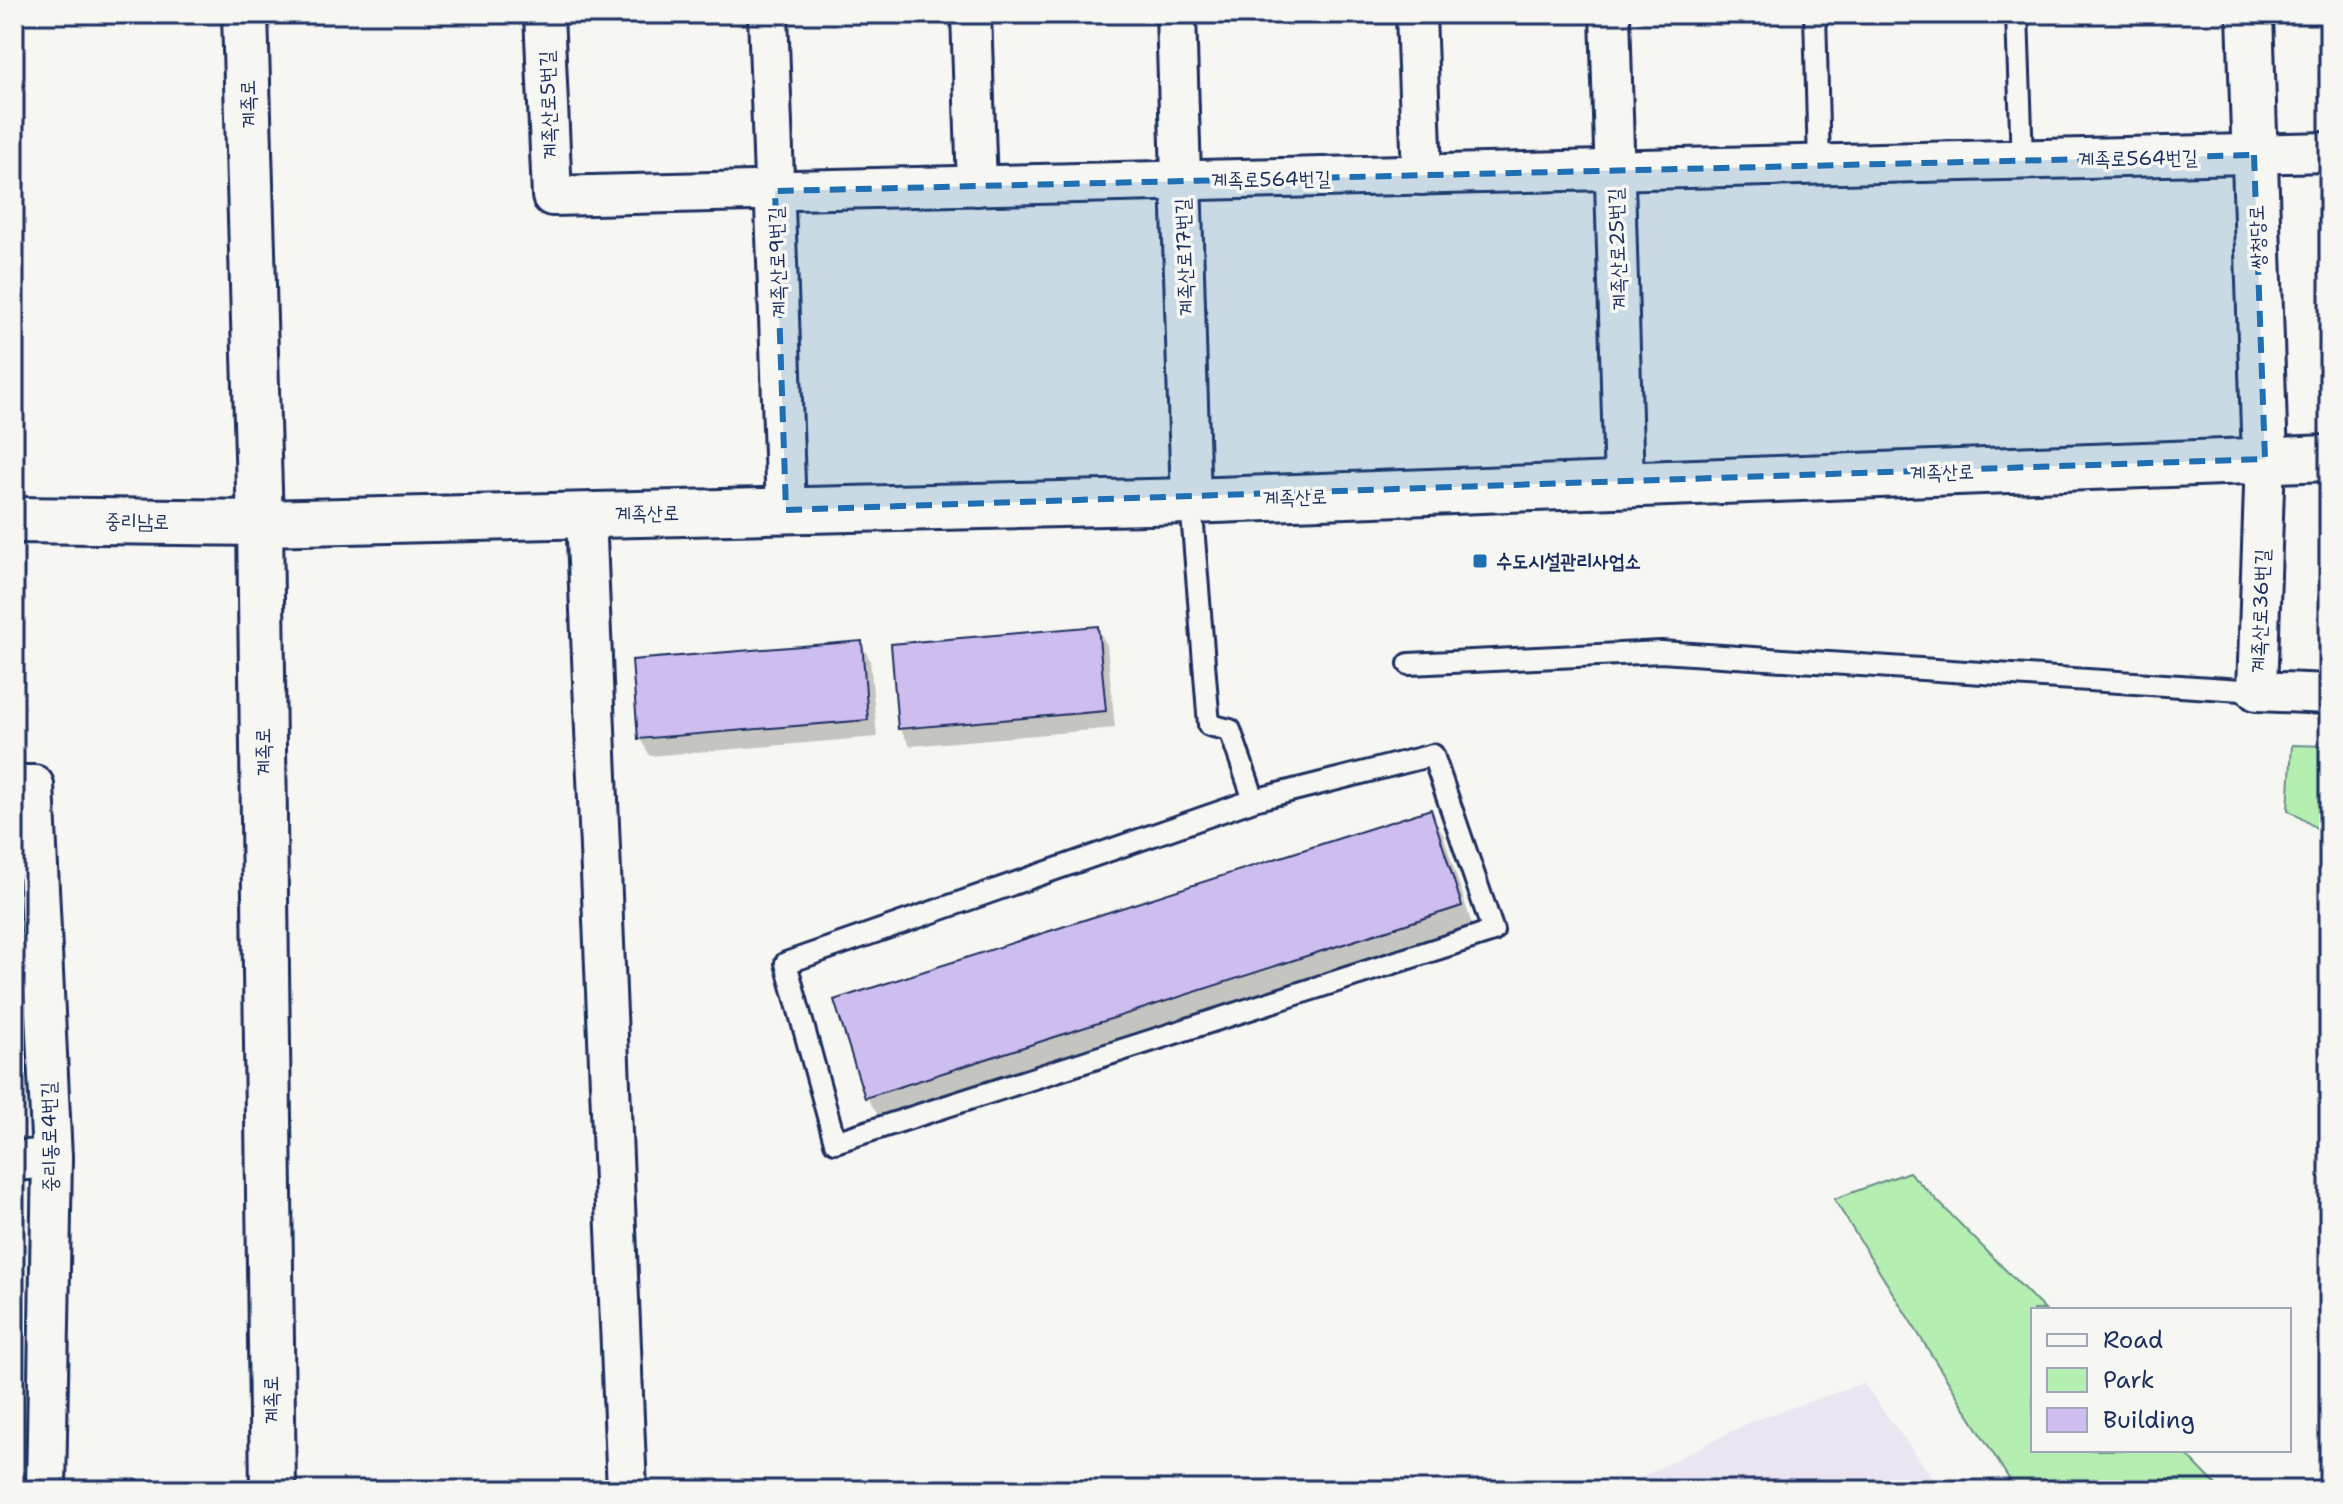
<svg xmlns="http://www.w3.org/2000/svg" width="2343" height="1504" viewBox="0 0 2343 1504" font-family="'Shantell Sans','Poor Story',sans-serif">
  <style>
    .built { fill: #eae5f1 }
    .green { fill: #b5eeb1; stroke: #688e88; stroke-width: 2 }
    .shadow { fill: #0003 }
    .building { fill: #cebeef; stroke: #1b2f5e; stroke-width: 2 }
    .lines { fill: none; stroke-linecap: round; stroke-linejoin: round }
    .lane-casing { stroke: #1b2f5e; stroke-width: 26 }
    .street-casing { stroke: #1b2f5e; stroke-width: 44 }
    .secondary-casing { stroke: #1b2f5e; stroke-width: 50 }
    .lane { stroke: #f6f6f2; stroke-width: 20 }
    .street { stroke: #f6f6f2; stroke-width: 38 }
    .secondary { stroke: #f6f6f2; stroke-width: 44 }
    .marked { fill: #1f6fb2; fill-opacity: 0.2; stroke: #1f6fb2; stroke-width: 6; stroke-dasharray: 16 10; stroke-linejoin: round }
    .poi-dot { fill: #1f6fb2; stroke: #f6f6f2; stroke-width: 3 }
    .labels { text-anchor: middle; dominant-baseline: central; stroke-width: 7; stroke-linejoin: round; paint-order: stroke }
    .street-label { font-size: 20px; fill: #1b2f5e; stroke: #f6f6f2 }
    .poi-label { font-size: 20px; font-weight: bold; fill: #1b2f5e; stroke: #f6f6f2; text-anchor: start }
  </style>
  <rect width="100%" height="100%" fill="#f6f6f2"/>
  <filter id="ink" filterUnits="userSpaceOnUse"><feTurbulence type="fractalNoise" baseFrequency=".0125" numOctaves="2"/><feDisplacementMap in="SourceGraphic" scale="16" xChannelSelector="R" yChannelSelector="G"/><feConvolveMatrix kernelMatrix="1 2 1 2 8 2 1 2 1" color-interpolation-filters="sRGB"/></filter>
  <g filter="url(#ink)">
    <!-- built -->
    <path class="built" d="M1863 1383 1942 1490H1616L1750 1422Z"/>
    <!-- green -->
    <g class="green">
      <path d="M2292 745 2329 746V836L2288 810Z"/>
      <path d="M1909 1172 2045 1310H2033V1450H2182L2221 1490H2016L1834 1199Z"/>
    </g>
    <!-- shadow -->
    <g class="shadow">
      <path d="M1097 628 1107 645 1115 728 910 746 900 729Z"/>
      <path d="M861 643 870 660 877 737 650 756 640 739Z"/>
      <path d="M1430 812 1443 834 1473 928 880 1119 867 1097Z"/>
    </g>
    <!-- building -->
    <g class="building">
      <path d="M1098 626 1106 711 898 729 891 644Z"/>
      <path d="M862 641 868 720 638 739 632 660Z"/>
      <path d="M1431 809 1462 906 865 1098 834 1000Z"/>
    </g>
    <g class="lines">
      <defs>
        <g id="lane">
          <path d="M1815 14 1819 165"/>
          <path d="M2017 14 2022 160"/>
          <path d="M1191 501 1209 725 1230 730 1254 800 786 963 835 1142 1493 931 1433 755 1254 800"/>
          <path d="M1409 664 1661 652 2257 691"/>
        </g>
        <g id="street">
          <path d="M544 14 552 196 2329 152"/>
          <path d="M768 14 786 510"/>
          <path d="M971 14 977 186"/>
          <path d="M1176 14 1191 501"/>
          <path d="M1416 14 1422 175"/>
          <path d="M1610 14 1624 484"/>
          <path d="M2265 459 2257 691 2329 694"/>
          <path d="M586 515 627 1490"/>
          <path d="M14 785H34L52 1158 46 1490"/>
          <path d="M14 1161 52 1158"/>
        </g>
        <g id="secondary">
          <path d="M245 14 260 523 273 1490"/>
          <path d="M2250 14 2265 459"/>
          <path d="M14 520 260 523 1191 501 2329 458"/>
        </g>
      </defs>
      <!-- lane casing -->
      <use href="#lane" class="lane-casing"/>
      <!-- street casing -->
      <use href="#street" class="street-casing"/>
      <!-- secondary casing -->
      <use href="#secondary" class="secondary-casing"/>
      <!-- lane -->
      <use href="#lane" class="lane"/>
      <!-- street -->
      <use href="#street" class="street"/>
      <!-- secondary -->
      <use href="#secondary" class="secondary"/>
    </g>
  </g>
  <!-- marked area -->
  <path class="marked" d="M2254 155 2265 459 786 510 775 191Z"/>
  <!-- markers -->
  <rect class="poi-dot" x="1472" y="553" width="16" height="16" rx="4"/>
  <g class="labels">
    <!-- street labels -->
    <g class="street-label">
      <text transform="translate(248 104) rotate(-92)">계족로</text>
      <text transform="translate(548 105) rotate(-92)">계족산로5번길</text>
      <text transform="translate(2138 158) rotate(-1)">계족로564번길</text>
      <text transform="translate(1271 179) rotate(-1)">계족로564번길</text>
      <text transform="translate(2257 237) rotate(-92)">쌍청당로</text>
      <text transform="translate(1617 249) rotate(-92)">계족산로25번길</text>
      <text transform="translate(1184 257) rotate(-92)">계족산로17번길</text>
      <text transform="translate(777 262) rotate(-92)">계족산로9번길</text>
      <text transform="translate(1942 472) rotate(-2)">계족산로</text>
      <text transform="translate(1295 497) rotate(-2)">계족산로</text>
      <text transform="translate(647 513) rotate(-1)">계족산로</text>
      <text transform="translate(137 521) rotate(1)">중리남로</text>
      <text transform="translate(2260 611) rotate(-88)">계족산로36번길</text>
      <text transform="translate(263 752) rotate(-91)">계족로</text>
      <text transform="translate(49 1137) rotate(-91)">중리동로4번길</text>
      <text transform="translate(271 1400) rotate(-91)">계족로</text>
    </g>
    <!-- poi labels -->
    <g class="poi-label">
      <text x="1496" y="561">수도시설관리사업소</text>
    </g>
  </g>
  <!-- margin -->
  <rect width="2343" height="1504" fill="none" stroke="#f6f6f2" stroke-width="48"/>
  <rect x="24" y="24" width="2295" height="1456" fill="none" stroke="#1b2f5e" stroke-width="3" filter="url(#ink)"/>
  <!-- legend -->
  <rect x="2031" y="1308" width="260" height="144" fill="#f6f6f2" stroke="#9ea6b7" stroke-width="2"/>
  <rect x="2047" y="1334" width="40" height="12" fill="#f6f6f2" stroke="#9ea6b7" stroke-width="2"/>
  <text x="2103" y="1348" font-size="24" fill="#1b2f5e">Road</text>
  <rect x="2047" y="1368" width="40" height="24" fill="#b5eeb1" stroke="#9ea6b7" stroke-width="2"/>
  <text x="2103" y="1388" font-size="24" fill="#1b2f5e">Park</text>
  <rect x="2047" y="1408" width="40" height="24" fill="#cebeef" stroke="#9ea6b7" stroke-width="2"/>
  <text x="2103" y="1428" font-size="24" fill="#1b2f5e">Building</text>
</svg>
